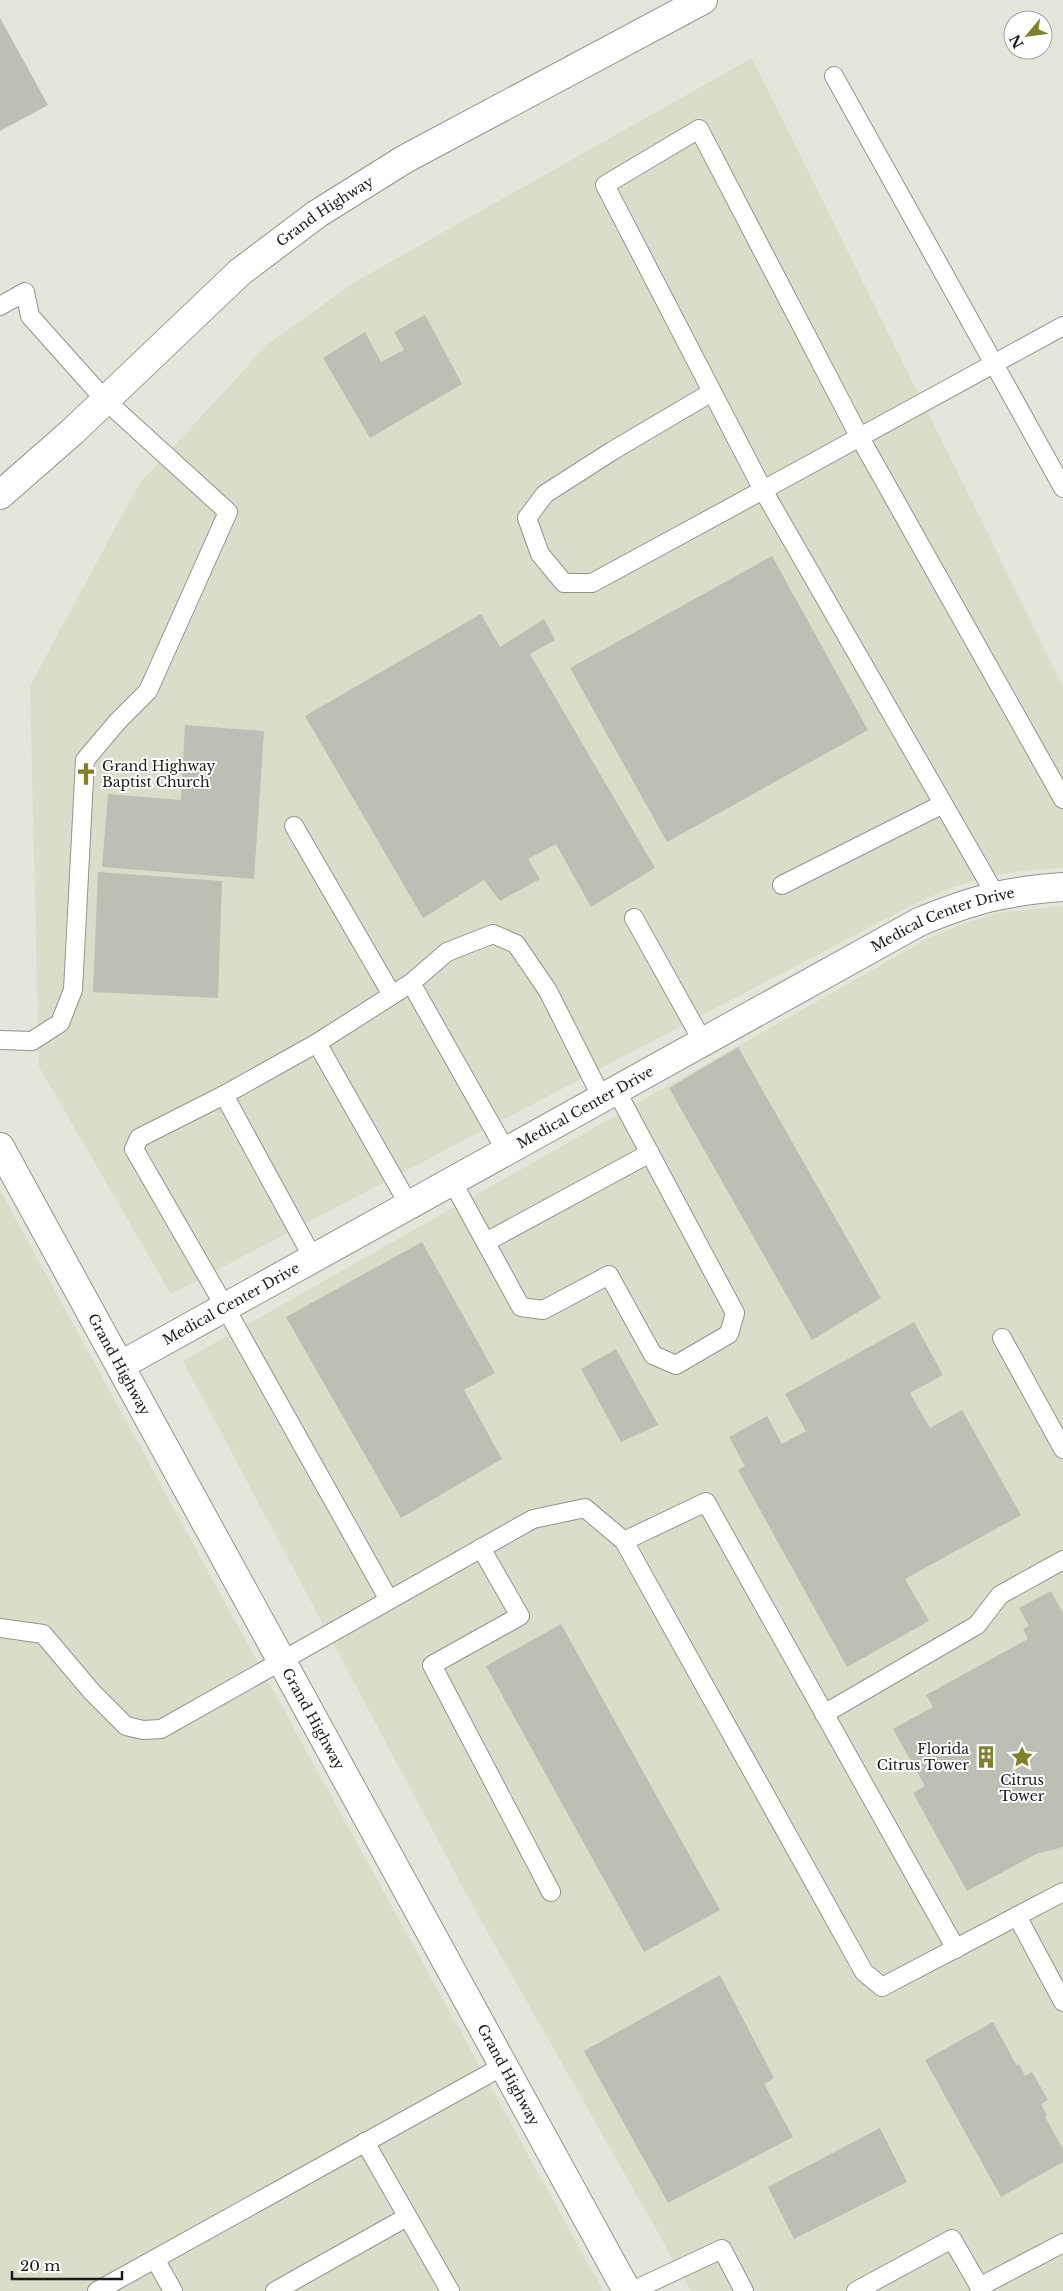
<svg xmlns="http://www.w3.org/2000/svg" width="1063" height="2291" viewBox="0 0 1063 2291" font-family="'Libre Baskerville',serif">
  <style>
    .built { fill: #dbddcb }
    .building { fill: #bdbeb4 }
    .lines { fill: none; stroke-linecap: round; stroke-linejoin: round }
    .service-casing { stroke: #94948b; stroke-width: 20 }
    .minor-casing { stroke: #94948b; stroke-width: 30 }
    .tertiary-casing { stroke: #94948b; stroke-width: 30 }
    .secondary-casing { stroke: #94948b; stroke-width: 30 }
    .service { stroke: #fff; stroke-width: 18 }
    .minor { stroke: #fff; stroke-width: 28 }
    .tertiary { stroke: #fff; stroke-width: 28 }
    .secondary { stroke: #fff; stroke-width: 28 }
    .labels { text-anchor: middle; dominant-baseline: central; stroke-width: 4; stroke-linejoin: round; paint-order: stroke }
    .street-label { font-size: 14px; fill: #1b1b17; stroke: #fff }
    .poi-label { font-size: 14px; fill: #1b1b17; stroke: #fff; text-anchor: start }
  </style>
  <rect width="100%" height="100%" fill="#e4e5db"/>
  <!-- built -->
  <g class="built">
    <path d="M752 58 1063 686V868L1030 870 990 876 950 888 912 905 171 1294 39 1067 30 686 139 484 267 345 355 282Z"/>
    <path d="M1063 906V2291H691L475 1910 183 1361 927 939 963 924 997 913Z"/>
    <path d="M0 1190 263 1672 603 2291H0Z"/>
  </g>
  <!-- building -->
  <g class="building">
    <path d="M0 18 48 105 0 131Z"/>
    <path d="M425 315 462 384 370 438 323 358 365 332 381 362 404 350 394 332Z"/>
    <path d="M772 556 868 730 667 842 570 668Z"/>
    <path d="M481 614 500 647 544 619 555 640 530 654 655 868 591 907 556 844 528 859 540 879 500 901 484 880 423 918 305 716Z"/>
    <path d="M185 725 264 731 254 879 102 867 108 794 181 800Z"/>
    <path d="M98 872 222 881 218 998 93 992Z"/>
    <path d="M738 1047 881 1298 812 1340 669 1088Z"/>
    <path d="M422 1242 495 1373 464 1390 502 1459 401 1518 286 1317Z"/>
    <path d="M914 1322 943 1375 910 1393 930 1428 962 1410 1021 1515 905 1579 929 1621 847 1667 738 1470 745 1466 729 1437 767 1416 782 1444 806 1431 785 1394Z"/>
    <path d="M616 1349 658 1425 621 1442 581 1369Z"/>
    <path d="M1051 1591 1063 1613V1847L1036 1854 967 1891 913 1793 925 1786 893 1729 933 1707 926 1695 1028 1639 1023 1629 1029 1626 1019 1608Z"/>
    <path d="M561 1624 720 1910 644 1952 486 1666Z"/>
    <path d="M720 1975 774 2078 764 2084 793 2137 668 2203 584 2051Z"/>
    <path d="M993 2022 1017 2066 1019 2064 1025 2076 1032 2072 1048 2100 1041 2104 1047 2115 1045 2117 1063 2149V2162L1001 2197 925 2060Z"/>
    <path d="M880 2128 907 2182 794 2239 768 2187Z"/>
  </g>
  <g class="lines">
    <defs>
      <g id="service">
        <path d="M834 76 1063 488"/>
        <path d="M0 306 25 292 30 316 105 400 228 512 148 691 118 721 85 760 73 990 60 1023 32 1041 0 1040"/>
        <path d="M712 392 612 451 545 494 527 518 540 554 564 583H592L763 490 605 185 699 129 859 436 1063 799"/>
        <path d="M294 826 392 995"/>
        <path d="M782 885 943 804"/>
        <path d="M995 894 763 490 1063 326"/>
        <path d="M634 918 703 1042"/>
        <path d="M411 983 506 1151"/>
        <path d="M317 1043 409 1205"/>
        <path d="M224 1095 313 1258"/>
        <path d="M452 1181 521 1307 543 1310 609 1275 653 1355 676 1365 729 1334 735 1313 616 1090"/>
        <path d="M486 1242 650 1153"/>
        <path d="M1002 1338 1063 1449"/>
        <path d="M624 1541 706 1502 956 1949"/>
        <path d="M481 1548 520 1616 432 1665 551 1892"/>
        <path d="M389 1600 225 1307 134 1149 139 1138 224 1095 317 1043 411 983 447 952 493 934 516 944 548 991 602 1098"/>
        <path d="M0 1628 43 1634 92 1692 126 1726 143 1730 161 1729 533 1519 585 1508 624 1541 864 1972 882 1987 1063 1892"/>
        <path d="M824 1714 977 1625 1000 1595 1063 1560"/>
        <path d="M1017 1916 1063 2002"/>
        <path d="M365 2142 450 2291"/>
        <path d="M155 2259 173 2291"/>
        <path d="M979 2287 1063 2243"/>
        <path d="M97 2291 503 2066"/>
        <path d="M275 2291 407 2217"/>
        <path d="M632 2291 722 2249 744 2291"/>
        <path d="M856 2291 952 2239 982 2291"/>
      </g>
      <g id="minor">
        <path id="s1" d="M121 1365 919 922C972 900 1005 891 1063 887"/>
      </g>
      <g id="tertiary">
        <path id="s2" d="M0 495 72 432 240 272 317 214 405 159 703 0"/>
      </g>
      <g id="secondary">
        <path id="s3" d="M0 1147 627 2291"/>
      </g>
    </defs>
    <!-- service casing -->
    <use href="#service" class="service-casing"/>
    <!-- minor casing -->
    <use href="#minor" class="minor-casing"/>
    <!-- tertiary casing -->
    <use href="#tertiary" class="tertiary-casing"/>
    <!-- secondary casing -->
    <use href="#secondary" class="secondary-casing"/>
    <!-- service -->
    <use href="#service" class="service"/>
    <!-- minor -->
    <use href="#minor" class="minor"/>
    <!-- tertiary -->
    <use href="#tertiary" class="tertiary"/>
    <!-- secondary -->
    <use href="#secondary" class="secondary"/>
  </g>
  <!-- icons -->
  <defs>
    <symbol id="church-bare" viewBox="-9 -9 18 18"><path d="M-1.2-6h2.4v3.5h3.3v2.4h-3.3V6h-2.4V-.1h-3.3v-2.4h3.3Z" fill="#7f822b" stroke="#fff" stroke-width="2.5" paint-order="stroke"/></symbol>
    <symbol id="building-bare" viewBox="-9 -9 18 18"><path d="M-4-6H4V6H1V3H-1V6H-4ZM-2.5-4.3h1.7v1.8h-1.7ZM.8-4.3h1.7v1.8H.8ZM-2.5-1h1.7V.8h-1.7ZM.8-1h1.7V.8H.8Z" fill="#7f822b" stroke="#fff" stroke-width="2.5" paint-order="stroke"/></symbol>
    <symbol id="sight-bare" viewBox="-9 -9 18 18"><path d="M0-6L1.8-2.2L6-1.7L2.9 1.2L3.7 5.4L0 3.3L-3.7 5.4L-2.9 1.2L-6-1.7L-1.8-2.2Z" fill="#7f822b" stroke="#fff" stroke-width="2.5" paint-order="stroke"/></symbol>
  </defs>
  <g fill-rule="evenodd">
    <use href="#church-bare" x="70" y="758" width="32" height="32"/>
    <use href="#building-bare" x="970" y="1741" width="32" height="32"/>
    <use href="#sight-bare" x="1006" y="1741" width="32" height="32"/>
  </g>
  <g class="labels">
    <!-- street labels -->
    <g class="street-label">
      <text stroke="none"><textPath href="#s2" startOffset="432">Grand Highway</textPath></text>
      <text stroke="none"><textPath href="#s1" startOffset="936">Medical Center Drive</textPath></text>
      <text stroke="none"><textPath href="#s1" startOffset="531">Medical Center Drive</textPath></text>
      <text stroke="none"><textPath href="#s1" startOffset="126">Medical Center Drive</textPath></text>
      <text stroke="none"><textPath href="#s3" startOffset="248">Grand Highway</textPath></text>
      <text stroke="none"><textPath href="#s3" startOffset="652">Grand Highway</textPath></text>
      <text stroke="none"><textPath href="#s3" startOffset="1058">Grand Highway</textPath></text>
    </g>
    <!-- poi labels -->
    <g class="poi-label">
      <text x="102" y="766">Grand Highway<tspan x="102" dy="16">Baptist Church</tspan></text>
      <text x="969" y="1749" text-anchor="end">Florida<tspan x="969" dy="16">Citrus Tower</tspan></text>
      <text x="1022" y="1780" text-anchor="middle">Citrus<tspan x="1022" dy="16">Tower</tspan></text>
    </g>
  </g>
  <!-- north arrow -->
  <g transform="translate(1028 35) rotate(241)"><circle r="24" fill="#ffffff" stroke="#a4a4a2"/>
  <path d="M0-4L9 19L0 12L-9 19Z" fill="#7f822b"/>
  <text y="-8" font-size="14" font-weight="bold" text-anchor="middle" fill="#1b1b17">N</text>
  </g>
  <!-- scale -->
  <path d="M12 2271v8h110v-8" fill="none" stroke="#1b1b17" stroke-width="2.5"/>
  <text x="20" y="2271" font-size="15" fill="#1b1b17" stroke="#ffffff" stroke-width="4" paint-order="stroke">20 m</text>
</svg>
